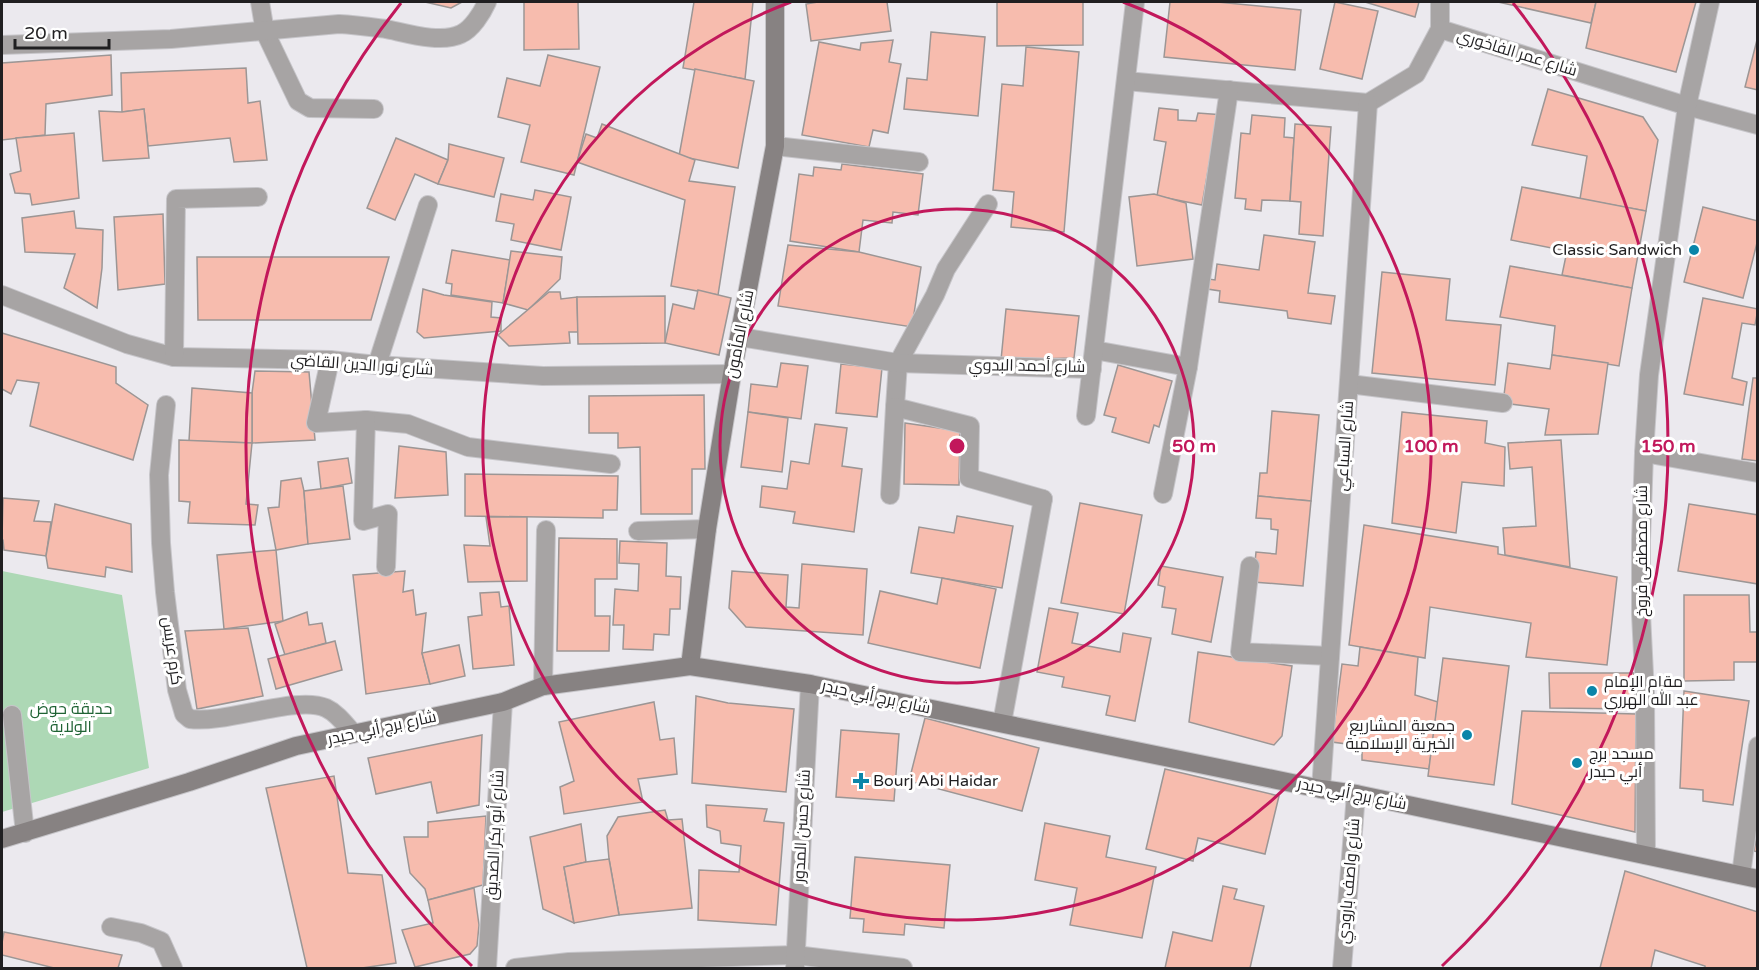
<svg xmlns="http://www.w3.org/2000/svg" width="1759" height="970" viewBox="0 0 1759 970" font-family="'Varela Round',Cairo,sans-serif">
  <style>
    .green { fill: #add8b5 }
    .building { fill: #f7bcae; stroke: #9c9695; stroke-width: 1.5 }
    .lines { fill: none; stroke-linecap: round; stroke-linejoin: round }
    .lane-casing { stroke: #c6c5c9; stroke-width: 20 }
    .street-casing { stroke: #c6c5c9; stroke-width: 20 }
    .secondary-casing { stroke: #c6c5c9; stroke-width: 20 }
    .lane { stroke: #a7a4a4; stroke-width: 18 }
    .street { stroke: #a7a4a4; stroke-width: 18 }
    .secondary { stroke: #878282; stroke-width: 18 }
    .ring { fill: none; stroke: #c2185b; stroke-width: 3 }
    .poi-dot { fill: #0a85a9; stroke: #fff; stroke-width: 2 }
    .labels { text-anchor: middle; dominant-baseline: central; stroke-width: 6; stroke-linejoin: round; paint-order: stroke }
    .street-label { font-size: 16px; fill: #201f21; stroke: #fff }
    .poi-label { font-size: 16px; fill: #201f21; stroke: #fff; text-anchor: start }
    .park-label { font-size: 16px; fill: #1f6334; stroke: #fff }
    .centre { fill: #c2185b; stroke: #fff; stroke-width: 3 }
    .ring-label { font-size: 18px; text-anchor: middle; font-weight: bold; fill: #c2185b; stroke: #fff; stroke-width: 6; stroke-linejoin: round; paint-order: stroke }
  </style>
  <rect width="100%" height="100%" fill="#ebe9ee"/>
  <!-- green -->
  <path class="green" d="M2 571 122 595 149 768 2 812Z"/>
  <!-- building -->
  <g class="building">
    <path d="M425 2H462L451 8Z"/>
    <path d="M524 2H578L579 49 524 50Z"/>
    <path d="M694 2H753L745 79 683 68Z"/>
    <path d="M818 2H887L891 31 811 41 806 4Z"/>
    <path d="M997 2H1083V45L997 46Z"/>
    <path d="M1170 2H1217L1301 10 1295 70 1164 57Z"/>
    <path d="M1335 2 1378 11 1362 79 1320 69Z"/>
    <path d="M1365 2H1419L1415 17Z"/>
    <path d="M1498 2H1596L1591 23Z"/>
    <path d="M1596 2H1696L1676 72 1586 48Z"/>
    <path d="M931 32 985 37 978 116 904 109 907 78 927 80Z"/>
    <path d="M1758 36V90L1745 87Z"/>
    <path d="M893 40 889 62 901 64 888 133 873 130 869 147 802 135 819 42 860 50 861 43Z"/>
    <path d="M1026 47 1079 52 1064 232 1011 227 1014 192 993 190 1002 84 1023 86Z"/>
    <path d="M111 55 112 95 46 104 45 135 2 140V63Z"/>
    <path d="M548 55 600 67 574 175 521 162 530 125 498 117 507 78 540 86Z"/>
    <path d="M246 68 248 103 260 101 267 160 234 162 230 138 148 146 144 109 122 112 121 73Z"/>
    <path d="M695 69 754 81 738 168 679 156Z"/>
    <path d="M1548 89 1643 117 1658 140 1646 211 1580 199 1587 156 1532 145Z"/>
    <path d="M1159 108 1178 110V120L1196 121 1198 113 1224 115 1212 148 1202 205 1157 196 1166 142 1154 140Z"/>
    <path d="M144 109 149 158 103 161 99 111 122 112Z"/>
    <path d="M1252 115 1285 118 1284 137 1294 138 1290 201 1262 200 1261 211 1245 209 1246 199 1235 198 1241 133 1250 134Z"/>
    <path d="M602 124 695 160 689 181 735 187 718 295 671 286 685 200 577 162 586 134 597 138Z"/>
    <path d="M1295 124 1331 127 1323 236 1299 234 1301 202 1290 201Z"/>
    <path d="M74 133 79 198 32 205 30 194 15 193 10 174 21 171 16 138Z"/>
    <path d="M396 138 448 160 438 184 415 174 395 220 367 208Z"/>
    <path d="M449 144 504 158 494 197 438 184 448 160Z"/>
    <path d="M842 164 923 174 918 215 893 212 892 223 863 220 859 252 790 241 799 174 813 176 814 167 841 170Z"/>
    <path d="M1522 187 1646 211 1632 288 1562 275 1567 251 1511 240Z"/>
    <path d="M535 190 571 197 561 250 511 240 514 224 496 221 501 194 533 200Z"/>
    <path d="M1154 194 1186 203 1193 259 1137 266 1129 197Z"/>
    <path d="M1703 207 1758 221V239L1743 298 1684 282Z"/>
    <path d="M74 211 76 228 103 230 102 268 97 308 64 288 75 254 25 252 22 218Z"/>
    <path d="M163 214 165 284 118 290 114 217Z"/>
    <path d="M1264 235 1315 242 1308 293 1335 296 1331 324 1288 318 1287 311 1219 302 1220 291 1201 288 1202 278 1215 280 1217 264 1259 270Z"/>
    <path d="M788 245 859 252 921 267 912 327 778 306Z"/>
    <path d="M452 250 510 260 503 303 451 295 452 284 446 283Z"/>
    <path d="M511 251 562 257 560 279 528 310 503 303Z"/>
    <path d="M197 257H389L371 320H198Z"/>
    <path d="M1510 266 1632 288 1619 366 1552 355 1555 326 1500 317Z"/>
    <path d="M1382 272 1450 279 1446 320 1501 325 1495 385 1372 373Z"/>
    <path d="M423 289 444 295 492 302 491 317 501 318V331L424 338 417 332Z"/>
    <path d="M698 290 731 298 719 355 665 343 673 304 694 309Z"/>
    <path d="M549 292H560L561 299 577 297 578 332H569L570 343 509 346 498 335Z"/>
    <path d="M665 296V343L578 344 577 297Z"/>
    <path d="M1703 298 1758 309 1755 325 1742 323 1732 378 1747 382 1743 405 1684 394Z"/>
    <path d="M1006 309 1079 316 1074 358 1001 360Z"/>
    <path d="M2 333 116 367V383L148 405 133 460 30 426 39 383 17 380 11 394 2 389Z"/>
    <path d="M1552 355 1608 363 1598 434 1545 435 1549 409 1503 403 1508 363 1550 369Z"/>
    <path d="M781 363 808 366 801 419 748 412 751 384 777 387Z"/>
    <path d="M841 364 882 368 877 417 836 413Z"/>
    <path d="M1118 365 1172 381 1159 427 1154 425 1149 443 1112 432 1116 418 1104 415Z"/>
    <path d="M255 371 309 372 315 440 252 443V393Z"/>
    <path d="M1753 378H1758V461L1742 459Z"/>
    <path d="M192 388 252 393V443L189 441Z"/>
    <path d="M704 395 705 469H692V514H641L640 447 618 448V433H589V396Z"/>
    <path d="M1272 411 1319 415 1311 501 1258 496 1260 473H1267Z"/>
    <path d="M748 412 788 418 782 472 741 467Z"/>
    <path d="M1402 412 1487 421 1485 443 1505 447 1504 486 1462 482 1456 533 1392 523Z"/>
    <path d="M905 423 960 431 959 485 904 484Z"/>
    <path d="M815 424 847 428 842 466 862 469 854 532 793 523 795 512 760 507 762 486 787 489 791 461 809 464Z"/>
    <path d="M179 440 252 443 246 504 258 505 255 525 188 523 190 502 179 501Z"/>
    <path d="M1561 440 1570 567 1505 555 1503 528 1536 526 1532 467 1510 469 1508 443Z"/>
    <path d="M399 446 446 452 448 495 395 498Z"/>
    <path d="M348 458 352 483 321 489 318 462Z"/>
    <path d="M465 474 618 476 617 510H603V518L465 516Z"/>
    <path d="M301 478 304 491 308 544 276 550 268 508 279 507 281 481Z"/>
    <path d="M343 486 350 539 308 544 304 491Z"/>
    <path d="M1258 496 1311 501 1303 586 1253 582 1256 552 1276 554 1278 530 1271 529V519L1256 518Z"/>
    <path d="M3 498 39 501 34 521 51 522 46 556 4 550 3 540 2 539Z"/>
    <path d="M1080 503 1142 515 1124 614 1061 603Z"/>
    <path d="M55 504 131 524 132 572 106 567 105 577 48 568 46 556Z"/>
    <path d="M1689 504 1758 515V584L1678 571Z"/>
    <path d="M957 516 1013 526 1002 588 911 573 919 527 954 533Z"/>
    <path d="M486 517H527V581L468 582 464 545 490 546Z"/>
    <path d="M1364 525 1498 547V554L1617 577 1607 665 1526 657 1531 623 1430 607 1425 658 1349 645Z"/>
    <path d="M559 538 617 539V579H595V616H610L609 651H557Z"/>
    <path d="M620 541 667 543 666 576 681 577 680 609H670L669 635 654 634 653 650 623 649 624 625H613L615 589 638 591 639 564 619 563Z"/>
    <path d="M276 550 283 621 224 629 217 555Z"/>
    <path d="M802 564 867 569 863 635 746 627 729 608 732 571 788 575 786 607 799 608Z"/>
    <path d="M1161 566 1223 577 1211 642 1172 634 1176 609 1162 607 1165 587 1158 585Z"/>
    <path d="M405 571 403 592 413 590 416 615 426 613 422 653 430 684 366 694 353 575Z"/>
    <path d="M942 578 996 589 980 668 868 643 880 591 937 604Z"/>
    <path d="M499 592 501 607 509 606 514 665 473 669 468 617 482 615 480 593Z"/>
    <path d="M1684 595H1749L1750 632H1758V662H1734V680L1684 681Z"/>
    <path d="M1049 608 1078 613 1072 643 1120 652 1123 633 1151 638 1135 721 1106 715 1110 696 1062 687 1064 677 1037 672Z"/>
    <path d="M307 612 309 625 322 623 326 643 285 655 275 624Z"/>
    <path d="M248 628 263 696 197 709 185 631Z"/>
    <path d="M335 641 342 670 276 689 268 659Z"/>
    <path d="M459 645 465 676 430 684 422 653Z"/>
    <path d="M1360 647 1418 657 1415 695 1438 702 1429 769 1362 760V746L1332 742 1342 664 1358 666Z"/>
    <path d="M1198 652 1292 666 1282 736 1274 745 1189 722Z"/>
    <path d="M1443 658 1509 666 1494 785 1428 776Z"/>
    <path d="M1549 673H1634L1635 709 1550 708Z"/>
    <path d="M1684 691 1749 701 1733 805 1703 801V790L1680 788Z"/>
    <path d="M696 696 728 703 794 709 786 792 692 783Z"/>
    <path d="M654 702 660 740 674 738 677 774 638 779 643 802 564 814 560 787 574 781 559 722Z"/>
    <path d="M1522 711 1636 714 1635 832 1512 804Z"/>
    <path d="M925 718 1039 748 1022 811 909 781Z"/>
    <path d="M841 730 899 734 894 801 836 797Z"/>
    <path d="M482 735 479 805 437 813 431 782 376 794 368 758Z"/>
    <path d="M1165 769 1279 796 1265 854 1198 838 1193 861 1146 849Z"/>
    <path d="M334 776 348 873 382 875 396 963 362 968H307L266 788Z"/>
    <path d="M706 805 767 809 764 821 784 823 776 925 698 920 699 870 739 872 741 846 721 843 720 831 707 827Z"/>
    <path d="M665 810 668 820 682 819 692 908 619 915 609 859 607 836 618 817Z"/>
    <path d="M486 816 483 885 428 900 425 889 410 873 404 837H428V822Z"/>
    <path d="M1045 823 1110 836 1106 857 1156 867 1142 938 1070 925 1077 888 1035 880Z"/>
    <path d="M581 824 586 862 564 867 574 923 543 909 530 837Z"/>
    <path d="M1758 830V852L1754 851Z"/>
    <path d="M855 857 950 865 944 928 905 924 904 935 863 932 864 919 850 918Z"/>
    <path d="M609 859 619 915 574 923 564 867 586 862Z"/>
    <path d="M1625 871 1758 912V968H1705V966L1655 950 1651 968H1600Z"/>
    <path d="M1223 886 1237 889 1234 899 1264 906 1250 968H1165L1173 932 1212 941Z"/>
    <path d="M474 888 479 925 477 946 470 954 415 967 402 930 433 923 428 900Z"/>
    <path d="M4 932 122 955 118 968H54L2 955V943Z"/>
  </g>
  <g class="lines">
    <defs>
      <g id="lane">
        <path d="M265 32 298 101 310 108 374 109"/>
        <path d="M1002 723 1043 499"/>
        <path d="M1741 875 1758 746"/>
        <path d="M111 927 141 933 161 941 173 968"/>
      </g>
      <g id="street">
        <path d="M260 2 265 32"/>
        <path d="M1440 29V2"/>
        <path d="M2 45 171 39 339 24C355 25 370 27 386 29 406 33 441 44 461 34 472 29 482 13 487 2"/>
        <path d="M1126 81 1368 103 1416 74 1440 29 1687 106 1758 125"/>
        <path d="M775 146 919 162"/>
        <path d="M988 204 946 269 935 295 898 363 895 407 970 426 969 478 1043 499"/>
        <path d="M2 295 127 344 174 357 330 360 377 365 543 376 732 374"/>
        <path d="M740 337 898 363 1092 369"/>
        <path d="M1094 350 1188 367"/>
        <path d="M174 357 176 199 258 197"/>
        <path d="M330 360 316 423 366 420 408 424 468 447 611 464"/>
        <path d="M377 365 428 205"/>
        <path d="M1349 384 1503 403"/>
        <path d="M166 405 159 475 161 543 165 592 177 690 184 714 190 719C226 724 297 695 326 708 337 713 345 724 353 733"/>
        <path d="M1086 416 1135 2"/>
        <path d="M366 420 363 521 388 514 386 567"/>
        <path d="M1644 453 1758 473"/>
        <path d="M1163 494 1188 367 1229 90"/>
        <path d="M890 495 895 407"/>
        <path d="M638 531 707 529"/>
        <path d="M1250 566 1240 652 1330 656"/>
        <path d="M543 686 546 530"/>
        <path d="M12 715 25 833"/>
        <path d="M1321 789 1368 103"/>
        <path d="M1646 855 1645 694 1641 614V540L1644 453 1649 375 1687 106 1710 2"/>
        <path d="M487 968 503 702"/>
        <path d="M515 968 569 962 795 955 903 968"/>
        <path d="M795 968 810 684"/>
        <path d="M1342 968 1356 794"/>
      </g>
      <g id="secondary">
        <path d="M690 666 707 529 732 374 775 146V2"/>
        <path d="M2 839 189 782 296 746 503 702 543 686 690 666 810 684 1321 789 1356 794 1758 879"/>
      </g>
    </defs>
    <!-- lane casing -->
    <use href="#lane" class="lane-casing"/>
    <!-- street casing -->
    <use href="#street" class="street-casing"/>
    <!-- secondary casing -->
    <use href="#secondary" class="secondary-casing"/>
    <!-- lane -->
    <use href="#lane" class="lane"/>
    <!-- street -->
    <use href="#street" class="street"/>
    <!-- secondary -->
    <use href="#secondary" class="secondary"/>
  </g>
  <!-- distance rings -->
  <g class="ring">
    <circle cx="957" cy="446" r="237"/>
    <path d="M1123 2A474 474 0 1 1 791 2"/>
    <path d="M472 966A711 711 0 0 1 401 3M1513 3A711 711 0 0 1 1442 966"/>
  </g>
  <!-- markers -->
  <g class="poi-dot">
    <circle cx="1694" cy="250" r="6"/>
    <circle cx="1592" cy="691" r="6"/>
    <circle cx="1467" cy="735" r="6"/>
    <circle cx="1577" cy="763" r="6"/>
    <path d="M858 772h6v6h6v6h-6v6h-6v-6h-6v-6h6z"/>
  </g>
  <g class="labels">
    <!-- street labels -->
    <g class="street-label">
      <text transform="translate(1517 53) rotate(17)">شارع عمر الفاخوري</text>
      <text transform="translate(740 334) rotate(-79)">شارع المأمون</text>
      <text transform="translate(362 365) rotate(4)">شارع نور الدين القاضي</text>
      <text transform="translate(1027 366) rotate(1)">شارع أحمد البدوي</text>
      <text transform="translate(1345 446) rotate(-86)">شارع السباعي</text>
      <text transform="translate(1642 551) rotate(-90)">شارع مصطفى فروخ</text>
      <text transform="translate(172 651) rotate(82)">كرم عريس</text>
      <text transform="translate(876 697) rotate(12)">شارع برج أبي حيدر</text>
      <text transform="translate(382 728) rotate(-12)">شارع برج أبي حيدر</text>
      <text transform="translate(1352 794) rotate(11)">شارع برج أبي حيدر</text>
      <text transform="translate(802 826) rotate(-87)">شارع حسن المدور</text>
      <text transform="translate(495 835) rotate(-87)">شارع أبو بكر الصديق</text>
      <text transform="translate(1349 881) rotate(-85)">شارع واصف بارودي</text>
    </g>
    <!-- poi labels -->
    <g class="poi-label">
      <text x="1682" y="250" text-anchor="end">Classic Sandwich</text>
      <text x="1604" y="682">مقام الإمام<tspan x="1604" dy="18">عبد الله الهرري</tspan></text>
      <text x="1455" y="726" text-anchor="end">جمعية المشاريع<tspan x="1455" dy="18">الخيرية الإسلامية</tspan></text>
      <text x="1589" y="754">مسجد برج<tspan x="1589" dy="18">أبي حيدر</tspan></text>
      <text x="873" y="781">Bourj Abi Haidar</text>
    </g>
    <!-- park labels -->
    <g class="park-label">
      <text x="71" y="709">حديقة حوض<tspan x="71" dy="18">الولاية</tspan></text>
    </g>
  </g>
  <circle cx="957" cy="446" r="9" class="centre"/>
  <g class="ring-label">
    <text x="1194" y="452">50 m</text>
    <text x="1431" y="452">100 m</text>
    <text x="1668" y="452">150 m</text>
  </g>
  <!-- border -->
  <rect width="1759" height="970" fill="none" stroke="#201f21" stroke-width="6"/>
  <!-- scale -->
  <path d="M15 39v9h94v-9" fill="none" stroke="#201f21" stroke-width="3"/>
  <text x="24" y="39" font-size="18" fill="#201f21" stroke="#ffffff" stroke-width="4.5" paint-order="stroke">20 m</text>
</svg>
